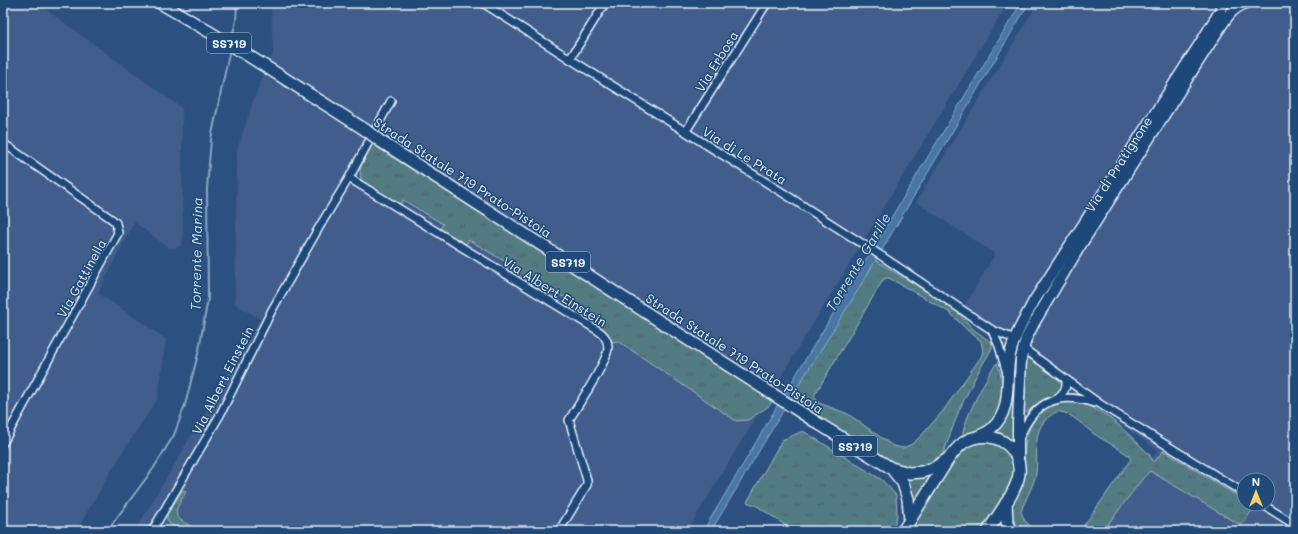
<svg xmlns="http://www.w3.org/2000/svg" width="1298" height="534" viewBox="0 0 1298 534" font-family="Mali,sans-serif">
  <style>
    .built { fill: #3f5d8b; fill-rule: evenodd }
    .grass { fill: url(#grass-tufts); stroke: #9db6bd; fill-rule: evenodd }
    .water { fill: #4a76a5; stroke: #89a7c6 }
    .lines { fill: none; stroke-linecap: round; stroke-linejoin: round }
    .stream { stroke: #89a7c6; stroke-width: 2 }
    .minor-casing { stroke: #e8f1f8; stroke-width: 10 }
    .secondary-casing { stroke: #e8f1f8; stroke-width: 13 }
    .primary-casing { stroke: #e8f1f8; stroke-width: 14 }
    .trunk-casing { stroke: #e8f1f8; stroke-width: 14 }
    .minor { stroke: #1f4a7a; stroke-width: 7 }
    .secondary { stroke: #1f4a7a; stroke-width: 10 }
    .primary { stroke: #1f4a7a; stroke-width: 11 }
    .trunk { stroke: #1f4a7a; stroke-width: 11 }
    .trunk-bridge-casing { stroke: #e8f1f8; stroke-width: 14; stroke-linecap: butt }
    .trunk-bridge { stroke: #1f4a7a; stroke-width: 11 }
    .labels { text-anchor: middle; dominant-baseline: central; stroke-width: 3; stroke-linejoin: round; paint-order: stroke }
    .shield { fill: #1f4a7a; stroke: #acbfd2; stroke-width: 1 }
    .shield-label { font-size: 12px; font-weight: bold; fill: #e8f1f8 }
    .street-label { font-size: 13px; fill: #e8f1f8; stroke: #1f4a7a }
    .water-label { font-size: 14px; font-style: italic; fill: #d0dfec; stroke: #1f4a7a }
  </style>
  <defs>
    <pattern id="grass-tufts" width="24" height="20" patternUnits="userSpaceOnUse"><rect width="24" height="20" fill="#527b82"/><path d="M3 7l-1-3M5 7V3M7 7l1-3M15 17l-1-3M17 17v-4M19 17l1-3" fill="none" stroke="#4d6469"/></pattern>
  </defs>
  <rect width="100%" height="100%" fill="#2c5181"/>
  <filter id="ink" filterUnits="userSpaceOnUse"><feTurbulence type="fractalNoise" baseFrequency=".025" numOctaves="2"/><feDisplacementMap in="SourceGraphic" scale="8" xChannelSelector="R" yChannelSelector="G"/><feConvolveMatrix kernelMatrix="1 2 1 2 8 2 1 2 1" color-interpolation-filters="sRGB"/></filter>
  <g filter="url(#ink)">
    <!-- built -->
    <g class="built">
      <path d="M3 3H37L182 108V152L183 238 182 244 177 248H169L134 222 98 293 166 339 158 398 122 453 76 531H3Z"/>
      <path d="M271 3H1008L687 531H135L260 319 235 304 237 150 254 99 273 53Z"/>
      <path d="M1038 3H1295V531H1101L1158 450 959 315 995 254 916 202ZM1244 480H1268V504H1244Z"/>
    </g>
    <!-- grass -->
    <g class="grass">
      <path d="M373 143 773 400 769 406 748 420 736 421 618 341 612 342 606 331 572 310 575 304 535 280 532 285 506 269 509 264 469 240 466 244 440 229 443 224 403 200 400 205 365 184 361 179 360 169 369 149Z"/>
      <path d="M875 260 956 310 973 329 992 343V348L976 376 959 410 945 449 941 458 934 464 910 469 896 465 790 399ZM886 278H889L949 312 967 330 981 341 983 351 981 357 943 411 921 436 912 444 903 448 893 446 848 414 819 403 814 396 883 280Z"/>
      <path d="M1026 326 1027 327 1019 346 1017 356 1013 441H1012L1006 436 996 431 1005 420 1010 409 1014 363 1016 349Z"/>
      <path d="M1027 357 1063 382 1062 389 1058 394 1041 401 1024 414Z"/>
      <path d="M997 363C1005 383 1007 414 987 426 979 431 971 431 963 435 962 423 989 371 997 363Z"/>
      <path d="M1073 402C1104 406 1128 434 1149 454L1153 461H1155L1163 451 1166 452 1244 500V504L1251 505 1253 509 1244 522 1243 523 1238 524 1150 471 1143 478 1103 531H1080L1131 459 1128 455C1117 447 1105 441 1094 434 1085 427 1071 413 1061 412 1056 411 1053 414 1050 416 1030 431 1039 454 1036 474 1033 487 1025 499 1021 512L1025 521 1036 531H1016L1013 527 1009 508C1014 500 1021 492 1023 483 1026 471 1024 458 1025 446 1028 419 1046 403 1073 402Z"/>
      <path d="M803 431 882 480 896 495 897 516 892 531H794L757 506 747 502 782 440Z"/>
      <path d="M980 441 996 443 1005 449 1011 458 1014 470 1011 486 982 531H909L959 452 967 446Z"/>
      <path d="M934 472 914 505 901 474Z"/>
      <path d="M183 490H185L186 492C169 519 175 516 199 531H181L169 523 167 519V514Z"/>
    </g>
    <!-- water -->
    <path class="water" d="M1021 3H1029L852 300 795 391 711 531H703L745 461 776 408Z"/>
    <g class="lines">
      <!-- stream -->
      <g class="stream">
        <path d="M231 41 236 21 237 3"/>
        <path d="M107 531 153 469 174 435 185 405 199 350 208 298 207 188 211 139 230 49"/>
      </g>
      <defs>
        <g id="minor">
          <path d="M483 3 570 59 780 191 880 255 992 330 1015 339"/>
          <path d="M570 59 605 3"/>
          <path d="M686 131 767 3"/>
          <path d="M3 143 113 220 116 223 118 233 3 443"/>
          <path d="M349 178 597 330C604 334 608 340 608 348 607 363 578 405 569 420L587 480V485L559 531"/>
          <path d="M992 330 999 346 1006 370"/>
          <path d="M1023 348 1100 404 1244 493"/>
          <path d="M1056 399C1063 394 1067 389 1066 380"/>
          <path d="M1020 437C1034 401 1059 391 1094 403"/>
          <path d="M1262 504 1295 525"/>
          <path d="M152 531 220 415 272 310 321 224 349 178 391 101"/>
        </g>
        <g id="secondary">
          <path d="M976 437C982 434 988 432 992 428 1013 410 1005 379 1010 355 1014 336 1025 318 1034 301L1203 39 1220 11 1222 3"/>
          <path d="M1018 462V423L1021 358 1026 339 1034 323 1080 246 1221 26C1229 14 1233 8 1246 3"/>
        </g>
        <g id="primary">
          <path d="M1006 503 1007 522 1012 531"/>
          <path d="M903 531 949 458C954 452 959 445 966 441 991 428 1022 445 1019 474 1017 491 997 516 988 531"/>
        </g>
        <g id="trunk">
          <path d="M160 3C231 43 298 87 367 131"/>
          <path d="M380 141 819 424 891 468 909 473 922 472 934 468 949 458"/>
          <path d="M891 468 903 483 908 499 910 520"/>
        </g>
      </defs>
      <!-- minor casing -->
      <use href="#minor" class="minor-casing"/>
      <!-- secondary casing -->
      <use href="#secondary" class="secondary-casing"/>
      <!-- primary casing -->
      <use href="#primary" class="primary-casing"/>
      <!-- trunk casing -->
      <use href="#trunk" class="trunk-casing"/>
      <!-- minor -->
      <use href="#minor" class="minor"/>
      <!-- secondary -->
      <use href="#secondary" class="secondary"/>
      <!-- primary -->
      <use href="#primary" class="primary"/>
      <!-- trunk -->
      <use href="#trunk" class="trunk"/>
      <defs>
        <path id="trunk-bridge" d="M367 131 380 141"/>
      </defs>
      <!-- trunk-bridge casing -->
      <use href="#trunk-bridge" class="trunk-bridge-casing"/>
      <!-- trunk-bridge -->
      <use href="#trunk-bridge" class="trunk-bridge"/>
    </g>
  </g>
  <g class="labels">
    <!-- shield labels -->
    <g class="shield">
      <rect x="207" y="33" width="44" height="20" rx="3"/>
      <rect x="546" y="252" width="44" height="20" rx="3"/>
      <rect x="833" y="436" width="44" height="20" rx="3"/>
    </g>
    <g class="shield-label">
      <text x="229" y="43">SS719</text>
      <text x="568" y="262">SS719</text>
      <text x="855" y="446">SS719</text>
    </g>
    <!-- street labels -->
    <g class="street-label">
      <text transform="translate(716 61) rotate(-58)">Via Erbosa</text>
      <text transform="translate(745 155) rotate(32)">Via di Le Prata</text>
      <text transform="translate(1118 164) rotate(-57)">Via di Pratignone</text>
      <text transform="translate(463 177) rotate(33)">Strada Statale 719 Prato-Pistoia</text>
      <text transform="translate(81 278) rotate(-61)">Via Gattinella</text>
      <text transform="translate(555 291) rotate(32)">Via Albert Einstein</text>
      <text transform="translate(735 353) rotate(33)">Strada Statale 719 Prato-Pistoia</text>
      <text transform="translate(222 380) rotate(-63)">Via Albert Einstein</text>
    </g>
    <!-- water labels -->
    <g class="water-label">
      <text transform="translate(196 254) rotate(-89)">Torrente Marina</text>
      <text transform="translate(858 262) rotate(-59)">Torrente Garille</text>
    </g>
  </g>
  <!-- margin -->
  <rect width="1298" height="534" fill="none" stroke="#1f4a7a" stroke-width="16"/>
  <rect x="8" y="8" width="1282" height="518" fill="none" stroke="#e8f1f8" stroke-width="1.5" filter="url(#ink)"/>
  <!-- north arrow -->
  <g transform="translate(1256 492)"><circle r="19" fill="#1f4a7a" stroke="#6f8dac"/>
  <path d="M0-3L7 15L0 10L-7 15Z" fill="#ffd166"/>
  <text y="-6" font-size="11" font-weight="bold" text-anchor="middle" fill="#e8f1f8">N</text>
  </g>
</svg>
